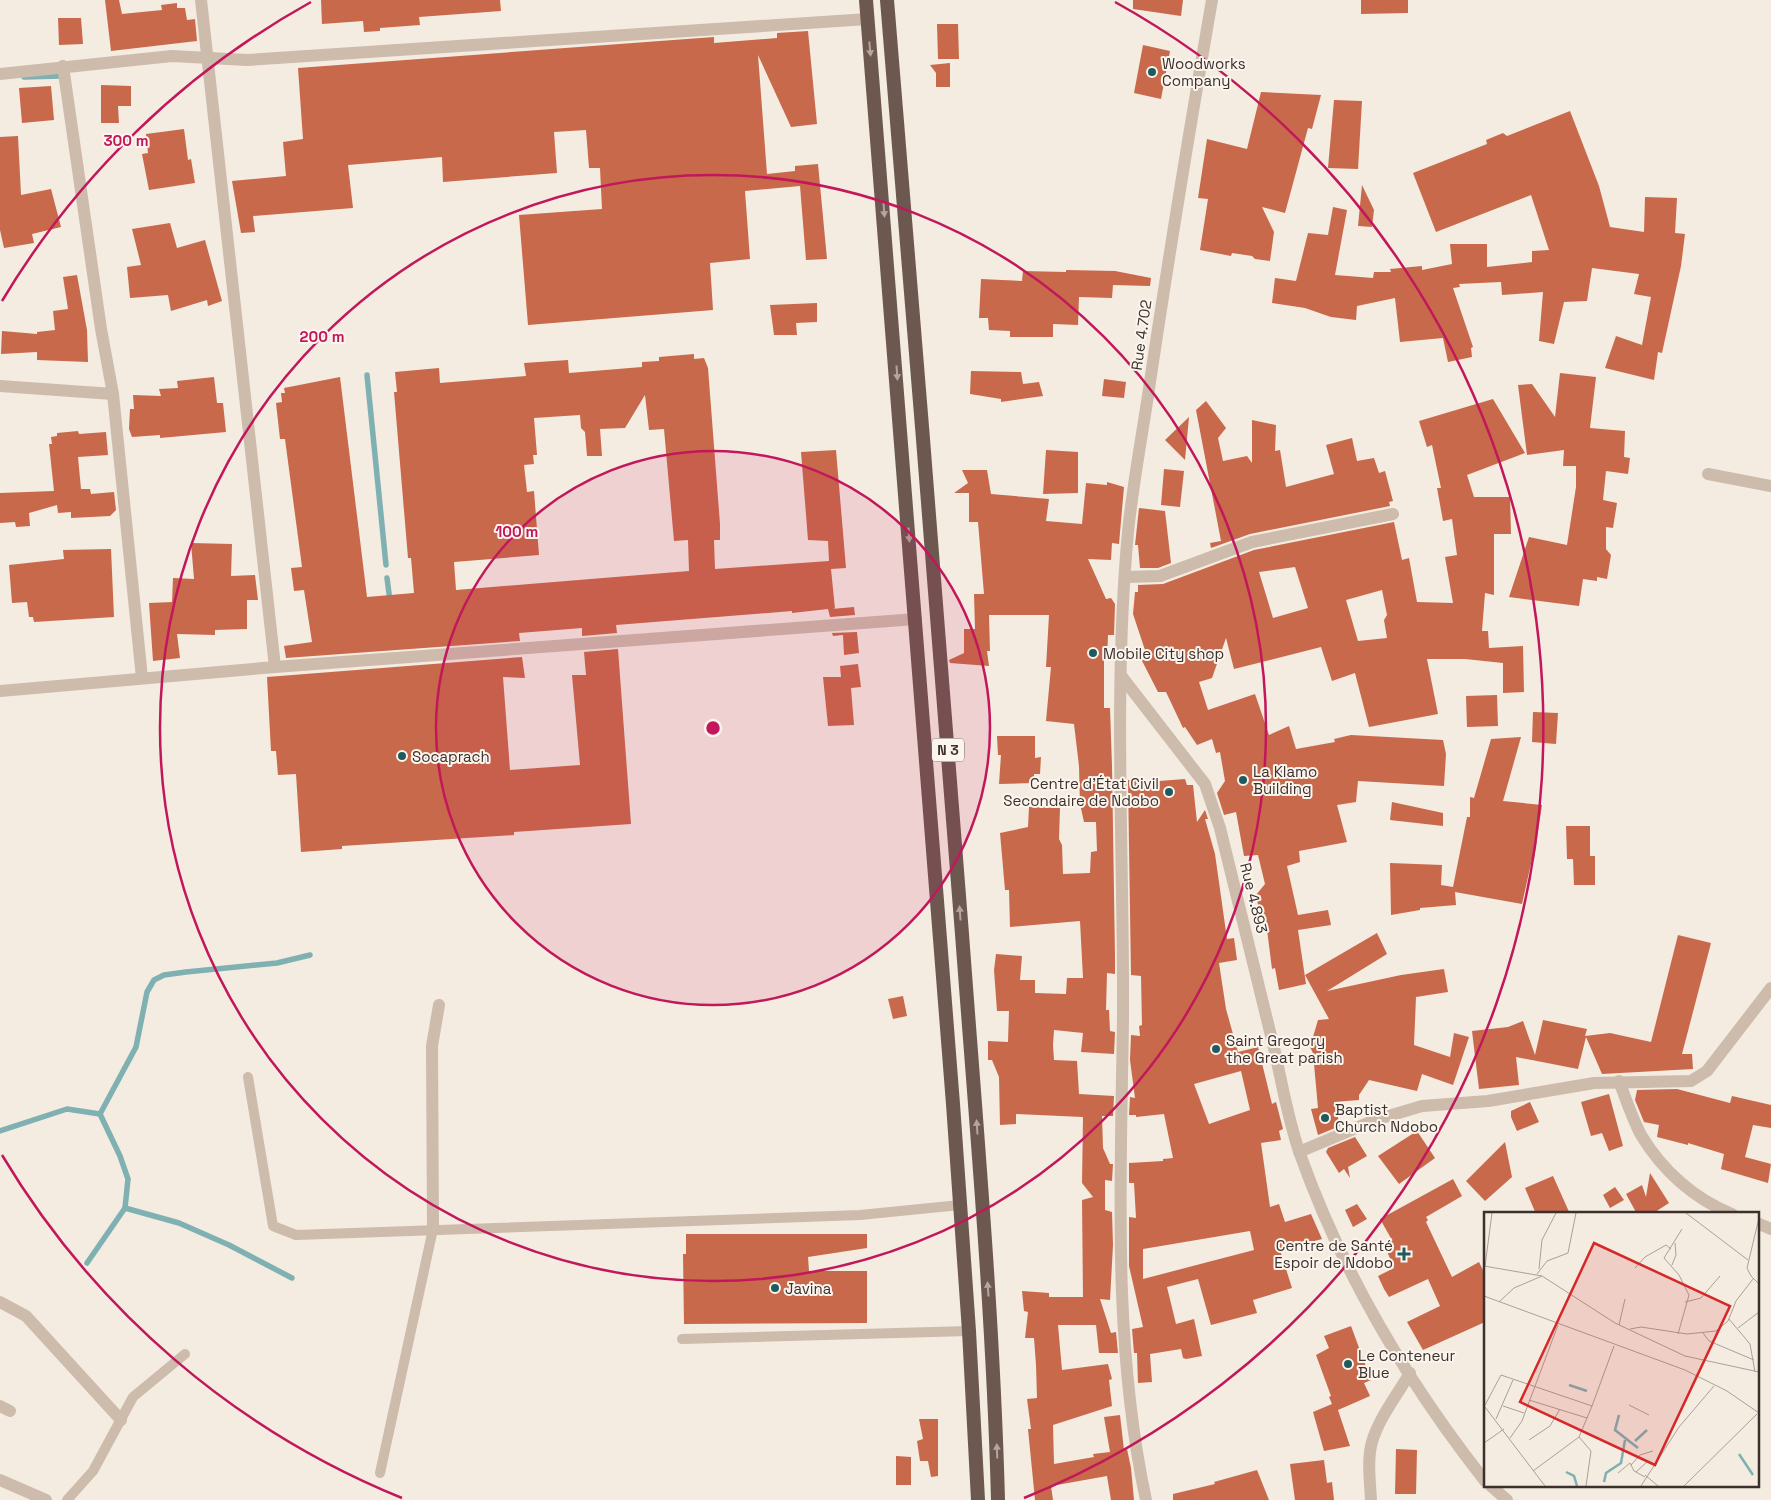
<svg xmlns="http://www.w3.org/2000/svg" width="1771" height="1500" viewBox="0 0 1771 1500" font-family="'Space Grotesk',sans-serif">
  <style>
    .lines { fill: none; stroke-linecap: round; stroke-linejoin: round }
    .stream { stroke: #7fb0b2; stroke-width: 5.5 }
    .building { fill: #c8694b; fill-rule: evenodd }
    .service { stroke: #cdbbac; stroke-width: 10 }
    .minor { stroke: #cdbbac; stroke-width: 12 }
    .trunk { stroke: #6c584f; stroke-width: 14 }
    .oneway { fill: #b4a69e }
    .ring { fill: none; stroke: #c2185b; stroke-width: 2.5 }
    .poi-dot { fill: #1f5a5e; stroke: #fbf5ee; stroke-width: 2 }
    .labels { text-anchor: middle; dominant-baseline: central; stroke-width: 4; stroke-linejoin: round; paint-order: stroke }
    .shield { fill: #fbf5ee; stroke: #756b66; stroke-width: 1 }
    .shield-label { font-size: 14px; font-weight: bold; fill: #3b302b }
    .poi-label { font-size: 15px; fill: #3b302b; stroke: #fbf5ee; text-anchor: start }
    .street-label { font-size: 15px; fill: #3b302b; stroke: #fbf5ee }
    .inset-river { fill: none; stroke: #7fb0b2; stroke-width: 2.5 }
    .inset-road { fill: none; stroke: #aaa098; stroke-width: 1 }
    .view { fill: #d62828; fill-opacity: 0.15; stroke: #d62828; stroke-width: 2.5 }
    .inset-edge { fill: none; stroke: #3b302b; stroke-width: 2.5 }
    .centre { fill: #c2185b; stroke: #fbf5ee; stroke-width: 2.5 }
    .ring-label { font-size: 15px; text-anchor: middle; font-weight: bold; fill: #c2185b; stroke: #fbf5ee; stroke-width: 4; stroke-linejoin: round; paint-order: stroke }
  </style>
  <rect width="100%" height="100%" fill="#f4ebe1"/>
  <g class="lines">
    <!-- stream -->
    <g class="stream">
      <path d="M24 77 61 76"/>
      <path d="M367 375 386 565"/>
      <path d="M387 578 390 601"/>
      <path d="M100 1114 136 1047 147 992 154 980 164 975 186 972 277 963 310 955"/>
      <path d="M0 1131 67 1109 100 1114"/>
      <path d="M125 1208 179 1223 229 1245 292 1278"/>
      <path d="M87 1263 125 1208 128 1179 120 1156 100 1114"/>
    </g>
  </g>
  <!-- building -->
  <g class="building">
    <path d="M105 0H119L122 14 162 10 161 5 177 3V8H185L187 20 195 19 197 41 111 51Z"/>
    <path d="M321 0H500L501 11 419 17 420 25 380 28V31L364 32 363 21 322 24Z"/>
    <path d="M1133 0H1183L1181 16 1133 9Z"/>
    <path d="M1361 0H1408V13L1361 14Z"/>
    <path d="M58 18H81L83 44 59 45Z"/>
    <path d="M937 24H958L959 59H938Z"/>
    <path d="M808 31 817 124 791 127 758 55 767 174 795 171V166L818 164 827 259 806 260 800 186 745 191 750 259 710 263 713 310 528 325 519 215 602 209 600 168H589L586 130 554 132 557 173 443 182 442 157 348 165 353 208 253 216 255 232 241 233 232 181 286 176 283 142 303 139 298 68 714 37V43L777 38V33Z"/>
    <path d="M1143 45 1170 51 1161 99 1134 93Z"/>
    <path d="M950 63V87H936V73L930 65Z"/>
    <path d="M101 85 131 86V106H118L119 123H101Z"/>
    <path d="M51 86 54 120 22 123 19 88Z"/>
    <path d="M1261 92 1321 95 1312 129 1308 128 1285 213 1262 207 1274 232 1270 261 1255 259 1252 256 1232 253 1231 256 1200 250 1208 199 1198 198 1207 139 1247 149Z"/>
    <path d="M1334 100 1362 101 1358 169 1328 168Z"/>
    <path d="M1570 111 1599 186 1610 227 1644 232 1645 197 1677 198 1675 233 1685 234 1681 266 1662 353 1658 352 1654 380 1605 368 1616 336 1642 345 1651 297 1634 294 1639 274 1592 268 1587 301 1564 302 1554 344 1539 341 1543 292 1502 295 1501 282 1459 284 1460 287 1453 288 1473 347 1471 348 1472 357 1448 362 1443 338 1400 342 1395 298 1357 306 1356 320 1331 317 1305 308 1272 303 1275 278 1296 281 1308 233 1328 235 1333 207 1347 210 1335 275 1373 278 1374 272H1391L1390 269 1422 266V270L1452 264 1450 244H1487V267L1532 262V251L1549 250 1531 195 1436 232 1413 173 1487 144 1486 140 1503 133 1507 136Z"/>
    <path d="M184 129 188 160 191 159 195 183 149 190 142 154 148 153 146 134Z"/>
    <path d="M18 136 21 195 51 189 61 227 32 234 34 243 4 248 0 230V137Z"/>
    <path d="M1362 185 1374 210 1372 227 1358 226Z"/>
    <path d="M170 223 177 248 205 240 222 301 208 306 207 300 171 311 168 295 130 298 127 267 141 265 132 229Z"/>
    <path d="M1066 270 1115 271 1151 278 1150 286 1113 285 1112 298 1079 297 1078 325 1053 324V337H1010V331L989 330 988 318H979L981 279 1022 281 1023 271 1066 272Z"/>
    <path d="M77 275 87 330 88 362 37 360V352L1 354 2 331 37 334V332L55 330 53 311 68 309 63 277Z"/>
    <path d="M817 303V322L796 323 797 335H774L770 305Z"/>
    <path d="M694 354V359L704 358 708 368 720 524V540H714L715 569 829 561 828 541 808 540 801 452 836 450 846 568 831 569 835 609H832L854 607 855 615 830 617 828 609 792 613V611L616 625 617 633 582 636V628L519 633 520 641 286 658 284 646 312 642 304 590 294 591 291 568 302 567 285 439H280L276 403 282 402 281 393H285L284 388 340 377 367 597 414 593 411 558H408L394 392H397L395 372 439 368 440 383 526 376 524 363 568 360 569 373 642 367V362L659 361V357ZM645 395 649 430 664 429 674 541 688 540 689 571 456 590 454 562 539 555 534 491 527 492 524 465 534 464 533 455H537L534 418 580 415 581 428 585 432 587 456H602L600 429 625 428Z"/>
    <path d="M971 371 1021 372 1023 384 1039 382 1043 396 1001 402V399L970 394Z"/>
    <path d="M1560 373 1596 377 1590 428 1625 431 1624 457 1630 458 1628 474 1606 471 1603 500 1617 503 1613 528 1606 527V549L1611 555 1607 579 1597 577V581L1583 579 1579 606 1509 597 1529 537 1567 545 1576 487V466H1563L1564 450 1527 455 1518 385 1532 384 1555 417Z"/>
    <path d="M214 377 217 403H223L226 432 160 438V435L132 437 129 429 130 409H134L133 395 161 396 159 389 178 388 177 381Z"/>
    <path d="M1104 379 1126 382 1124 398 1102 396Z"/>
    <path d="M1493 399 1525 453 1467 475 1474 497H1510L1511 534H1494V595L1485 593 1482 631H1488L1489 648 1523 646 1524 692 1503 693V663L1465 659H1427L1438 714 1369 727 1355 673 1332 681 1321 647 1234 669 1226 638 1212 678 1199 682 1208 710 1255 694 1269 735 1289 726 1296 749 1335 742 1334 739 1351 735 1443 740 1446 754 1444 786 1358 781 1356 802 1337 805 1347 842 1299 851 1300 862 1287 866 1298 915 1328 910 1331 925 1298 930 1306 984 1279 990 1275 968 1272 969 1265 914 1260 915 1256 895 1265 884 1258 855 1244 856 1236 812 1224 815 1217 793 1225 781 1220 752 1216 753 1212 739 1197 745 1185 727 1183 728 1166 692H1158L1138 653 1145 650 1133 614 1135 592H1138V585L1163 584 1254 550 1394 522 1402 560 1409 558 1417 602 1453 603 1445 557 1457 555 1452 519 1443 521 1437 488H1441L1432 445 1427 447 1419 421ZM1295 567 1308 608 1273 618 1259 572ZM1382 590 1387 615 1384 620 1387 638 1358 641 1346 600Z"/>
    <path d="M1206 401 1226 428 1218 438 1223 461 1247 456 1252 463V420L1276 425 1275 451 1280 450 1286 487 1334 474 1326 445 1352 438 1357 461 1374 458 1379 473 1385 471 1393 501 1389 502 1390 506 1250 534 1211 548 1210 543 1221 541 1196 410Z"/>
    <path d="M1189 417 1185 460 1165 440Z"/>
    <path d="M78 431 79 434 106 432 108 455 78 457 81 489H90L91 494 114 492 116 510 110 516 71 518V512L58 513 57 505 29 513 30 526 16 527 15 522 0 523V493L54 491 49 444H52L51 437 57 436V433Z"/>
    <path d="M1046 450 1078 452V493L1043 494Z"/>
    <path d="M1164 469 1184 471 1180 507 1161 505Z"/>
    <path d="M962 470H987L991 494 1049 499 1046 521 1082 524 1086 483 1107 485V482L1124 487 1119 544 1112 543 1111 560 1088 559 1106 599 1111 598 1115 604 1114 635H1108L1107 660H1104V708H1110L1112 766 1115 957V974L1107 973 1106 1010H1109L1110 1031 1115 1032 1114 1054 1081 1052 1083 1033 1054 1030 1053 1045 1054 1060 1077 1061 1079 1094 1114 1096 1113 1116H1102L1103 1148 1110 1164H1113L1112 1181 1105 1180V1210L1112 1212 1113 1245 1110 1300 1100 1299 1111 1333 1116 1332 1118 1353H1099L1096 1325H1058L1062 1370 1108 1364 1112 1379 1109 1380 1112 1406 1053 1425 1054 1464 1094 1457 1093 1454 1110 1452 1104 1417 1120 1415 1124 1450 1127 1449 1131 1468 1134 1500H1111L1107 1476 1051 1486 1053 1500H1035L1028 1429H1031L1027 1399 1037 1398 1036 1365 1034 1338H1025L1028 1312 1024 1311 1022 1291 1049 1293V1297H1083L1082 1200 1093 1197 1082 1183 1083 1117 1016 1114V1124L1000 1125 999 1077 992 1060H988V1041L1008 1042 1009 1011H997L994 970 996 954 1022 956 1020 980H1035V993L1066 994 1067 978H1083L1080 921 1010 927 1009 890H1005L1000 833 1028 827 1029 807 1060 808 1059 839 1062 845 1063 874 1090 873 1091 852 1097 851 1096 822H1084L1080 804 1079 766 1074 724 1046 721 1051 667H1046L1049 615H989L990 651H987L989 666 950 663 949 660 964 653V629H975L974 594H984L978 522H969V493H954L968 483Z"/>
    <path d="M1139 508 1165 511 1171 563 1158 568H1140L1138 545H1135Z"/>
    <path d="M191 543 232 544 231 576 255 575 258 600H247V629L215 630V635L177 634 180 658 153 661 149 603 172 602 173 578 194 579Z"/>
    <path d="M111 549 114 617 34 622 33 617H29L27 602 12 603 9 565 64 559 63 550Z"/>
    <path d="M857 632 859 653 844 655 843 635 833 636 832 633Z"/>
    <path d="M618 649 631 824 514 832V835L342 846V849L301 852 296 774 278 775 276 751H271L267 677 522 657 525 678 503 677 510 770 580 765 572 675H586L584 652Z"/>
    <path d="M858 664 861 687 851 688 854 725 828 726 823 677H841L840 666Z"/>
    <path d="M1497 695 1498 726 1467 727 1466 696Z"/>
    <path d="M1533 712 1558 713 1556 744 1532 742Z"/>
    <path d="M997 736H1035V758L1041 757 1040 774H1034V783L999 784 1001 755H998Z"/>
    <path d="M1521 737 1503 801 1542 805 1534 859H1532L1522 904 1455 892 1456 905 1420 908V910L1391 915 1390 863 1442 865 1441 885 1453 887 1467 817H1470V797L1474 798 1491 739Z"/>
    <path d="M1185 779 1187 785H1193L1197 822 1205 810 1208 819H1205L1215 854 1227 939 1234 938 1237 960 1219 963 1226 1009 1238 1052 1258 1047 1272 1104 1276 1102 1283 1129 1279 1131 1281 1140 1261 1143 1270 1207 1279 1204 1285 1222 1311 1214 1322 1239 1280 1250 1292 1288 1253 1300 1257 1313 1211 1325 1198 1279 1167 1287 1176 1324 1194 1319 1202 1356 1186 1359 1183 1358 1181 1349 1150 1354 1152 1382 1138 1383 1137 1353H1134L1132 1329 1143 1327 1129 1266V1217L1136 1218 1134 1183H1129V1163L1163 1161V1159L1173 1158 1164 1114 1136 1117V1115H1129L1130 1097 1135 1098 1130 1060 1131 1035 1140 1036 1139 1026 1142 1025 1141 976 1131 975 1128 780 1146 782ZM1241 1071 1250 1110 1209 1124 1194 1084ZM1250 1231 1254 1250 1143 1279V1249Z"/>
    <path d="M1392 802 1443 813V826L1390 820Z"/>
    <path d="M1566 826H1590V856H1595V885H1574L1573 859H1567Z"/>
    <path d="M1377 933 1387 954 1327 991 1401 975 1444 969 1448 992 1416 997 1414 1045 1450 1057 1454 1033 1469 1037 1453 1085 1422 1074 1417 1091 1369 1080 1359 1095V1100L1334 1102 1340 1126 1318 1135 1311 1109 1318 1108 1313 1053 1310 1047 1318 1020 1329 1019 1305 975Z"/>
    <path d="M1678 935 1711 943 1682 1054H1692L1693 1069 1602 1074 1586 1037 1578 1069 1516 1057 1519 1085 1479 1089 1472 1031 1508 1027 1523 1021 1535 1055 1543 1020 1587 1029 1585 1036 1610 1033 1651 1042Z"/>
    <path d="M903 996 907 1016 893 1019 888 999Z"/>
    <path d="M1677 1089 1730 1103 1732 1096 1771 1105V1128L1753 1125 1745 1157 1771 1164 1768 1183 1721 1169 1724 1154 1688 1143V1145L1657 1137 1659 1125 1644 1122 1635 1100 1637 1090Z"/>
    <path d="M1609 1094 1623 1146 1609 1151 1602 1133 1591 1136 1581 1102Z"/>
    <path d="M1530 1102 1539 1122 1517 1131 1511 1117V1111Z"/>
    <path d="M1417 1131 1435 1158 1399 1184 1378 1156Z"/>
    <path d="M1355 1137 1367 1156 1348 1167 1350 1178 1344 1169 1339 1173 1326 1152 1328 1148Z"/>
    <path d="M1505 1142 1512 1177 1485 1201 1466 1181Z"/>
    <path d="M1650 1173 1669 1203 1652 1214H1637L1626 1194 1642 1185 1646 1197Z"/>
    <path d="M1553 1176 1570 1214H1536L1525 1188Z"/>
    <path d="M1453 1179 1462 1196 1426 1217 1428 1220 1426 1222 1452 1277 1479 1262 1485 1274V1322L1423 1350 1407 1322 1440 1306 1428 1279 1389 1297 1384 1289 1378 1276 1394 1268 1384 1244 1392 1240 1380 1219Z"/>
    <path d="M1615 1187 1624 1200 1610 1208 1603 1195Z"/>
    <path d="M1357 1204 1367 1219 1353 1227 1345 1210Z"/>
    <path d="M686 1234H867V1248L808 1257 809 1271H867V1323L684 1324 683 1254H686Z"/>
    <path d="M1351 1326 1371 1380 1364 1383 1370 1396 1338 1410 1350 1446 1324 1451 1313 1412 1332 1404 1329 1397 1331 1396 1316 1355 1329 1348 1324 1336Z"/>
    <path d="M919 1419H938V1476L931 1477 928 1461H920L917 1441 923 1439Z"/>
    <path d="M1396 1449 1417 1450 1416 1494H1395Z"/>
    <path d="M896 1456 911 1457V1485H896Z"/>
    <path d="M1324 1460 1327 1483 1332 1482 1334 1500H1295L1290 1464Z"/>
    <path d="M1257 1470 1269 1500H1173V1494L1215 1484 1214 1482Z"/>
  </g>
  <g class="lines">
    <!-- service -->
    <g class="service">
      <path d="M248 1077 273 1226 296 1235 860 1215 960 1205"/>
      <path d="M682 1339 969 1331"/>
      <path d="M380 1473 433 1229"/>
      <path d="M67 1500 93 1471 133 1397 185 1354"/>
    </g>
    <!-- minor -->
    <g class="minor">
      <path d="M63 66 101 329 113 394 142 678"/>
      <path d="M0 74 172 56 247 60 868 19"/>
      <path d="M0 386 113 394"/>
      <path d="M1708 474 1771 486"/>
      <path d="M1126 577 1160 576 1252 542 1393 514"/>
      <path d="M275 667 916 619"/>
      <path d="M1122 677 1205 784 1220 828C1238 901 1256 974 1274 1048 1282 1083 1288 1120 1300 1154 1342 1272 1408 1383 1485 1481"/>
      <path d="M0 691 275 667 201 0"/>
      <path d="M1619 1081C1626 1099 1632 1118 1641 1135 1662 1170 1694 1199 1732 1214"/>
      <path d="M1299 1152 1375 1120 1422 1106 1488 1101 1594 1083 1691 1081 1707 1071 1771 988"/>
      <path d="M1757 1223 1771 1229"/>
      <path d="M433 1229 432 1046 439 1005"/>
      <path d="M0 1302 26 1316 121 1420"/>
      <path d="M0 1406 10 1411"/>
      <path d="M0 1480 46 1500"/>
      <path d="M1491 1486 1507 1500"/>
      <path d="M1146 1500C1112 1342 1121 1177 1123 1017 1124 856 1113 692 1128 532 1133 482 1143 431 1150 382 1169 254 1190 127 1212 0"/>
      <path d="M1371 1500C1370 1481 1367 1460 1372 1442 1379 1418 1397 1395 1410 1373"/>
    </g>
    <!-- trunk -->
    <g class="trunk">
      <path d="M866 0 953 1104 969 1331 978 1500"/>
      <path d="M887 0C913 311 938 623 962 934 976 1123 993 1311 998 1500"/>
    </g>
  </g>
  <!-- one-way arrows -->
  <defs><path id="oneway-solid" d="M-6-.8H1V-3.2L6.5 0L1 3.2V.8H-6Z" transform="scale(1.25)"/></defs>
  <g class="oneway">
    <use href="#oneway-solid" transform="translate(870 49) rotate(85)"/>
    <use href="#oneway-solid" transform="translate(884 210) rotate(86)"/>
    <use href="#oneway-solid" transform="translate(897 373) rotate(86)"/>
    <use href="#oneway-solid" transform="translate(909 535) rotate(86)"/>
    <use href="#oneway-solid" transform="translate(960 913) rotate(-94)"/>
    <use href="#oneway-solid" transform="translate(977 1127) rotate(-94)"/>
    <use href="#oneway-solid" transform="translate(988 1289) rotate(-94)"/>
    <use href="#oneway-solid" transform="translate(997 1451) rotate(-92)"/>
  </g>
  <!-- distance rings -->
  <circle cx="713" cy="728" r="277" fill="#c2185b" fill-opacity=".12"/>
  <g class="ring">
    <circle cx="713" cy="728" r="277"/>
    <circle cx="713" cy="728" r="553"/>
    <path d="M402 1498A830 830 0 0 1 2 1155M2 301A830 830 0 0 1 311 2M1115 2A830 830 0 0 1 1024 1498"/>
  </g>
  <!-- markers -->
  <g class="poi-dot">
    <circle cx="1152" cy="72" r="5"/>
    <circle cx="1093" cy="653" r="5"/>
    <circle cx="402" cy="756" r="5"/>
    <circle cx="1243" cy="780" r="5"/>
    <circle cx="1169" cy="792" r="5"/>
    <circle cx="1216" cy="1049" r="5"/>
    <circle cx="1325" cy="1118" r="5"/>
    <path d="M1401.5 1246.5h5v5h5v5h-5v5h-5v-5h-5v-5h5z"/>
    <circle cx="775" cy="1288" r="5"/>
    <circle cx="1348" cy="1364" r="5"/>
  </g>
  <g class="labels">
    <!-- shield labels -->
    <rect class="shield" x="932" y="738.5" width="32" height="23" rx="4"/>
    <g class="shield-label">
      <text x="948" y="750">N 3</text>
    </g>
    <!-- poi labels -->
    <g class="poi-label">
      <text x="1162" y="63">Woodworks<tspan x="1162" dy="17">Company</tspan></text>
      <text x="1103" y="653">Mobile City shop</text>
      <text x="412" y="756">Socaprach</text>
      <text x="1253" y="771">La Klamo<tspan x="1253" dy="17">Building</tspan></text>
      <text x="1159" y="783" text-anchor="end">Centre d’État Civil<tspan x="1159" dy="17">Secondaire de Ndobo</tspan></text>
      <text x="1226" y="1040">Saint Gregory<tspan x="1226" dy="17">the Great parish</tspan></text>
      <text x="1335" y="1109">Baptist<tspan x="1335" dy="17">Church Ndobo</tspan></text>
      <text x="1393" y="1245" text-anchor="end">Centre de Santé<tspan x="1393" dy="17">Espoir de Ndobo</tspan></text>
      <text x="785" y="1288">Javina</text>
      <text x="1358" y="1355">Le Conteneur<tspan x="1358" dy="17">Blue</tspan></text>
    </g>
    <!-- street labels -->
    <g class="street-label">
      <text transform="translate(1141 335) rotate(-82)">Rue 4.702</text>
      <text transform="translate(1254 898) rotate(76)">Rue 4.893</text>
    </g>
  </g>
  <!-- overview -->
  <g transform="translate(1484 1212)">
    <rect width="275" height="275" fill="#f4ebe1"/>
    <path class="inset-river" d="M85 173 103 179M135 203 131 218 154 236M151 229 163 218M255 242 269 263M82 260 90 264 93 274M120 270 122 261 137 251 141 228"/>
    <path class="inset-road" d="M202 1 264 48M275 6 263 56 267 64 275 72M188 53 192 43 191 31M0 54 58 64 131 111 201 144 275 160M1 54 8 1M151 56 161 45 182 33 187 37M55 57 58 28 72 1M53 62 63 49 84 41 92 1M0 84 201 158 243 179 275 201M15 90 30 76 58 64M201 90 217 86 236 64M245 107 266 132 271 160M135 113 141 87M254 116 275 100M146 117 157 115 203 122 232 119 244 109 252 89 269 67M219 121 225 129 270 148M194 122 205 83 195 63 180 46 198 17M45 188 103 206M145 193 165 203M19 194 40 201M108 194 130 134M0 195 17 163 108 194 95 225 49 259M1 195 61 274M12 207 29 168M95 225 107 239 102 274M26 226 38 209 74 113M45 228 66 214 76 197M0 231 20 217M147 253 156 243 169 239M152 260 164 249M134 261 146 251 150 259 161 265M161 263 174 274M157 274 195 215 230 174M200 274 273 202"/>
    <path class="view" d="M110 31 246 94 171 253 36 190Z"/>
    <rect width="275" height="275" class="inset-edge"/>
  </g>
  <circle cx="713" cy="728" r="8" class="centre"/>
  <g class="ring-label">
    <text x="126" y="146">300 m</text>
    <text x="322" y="342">200 m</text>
    <text x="517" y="537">100 m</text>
  </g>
</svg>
